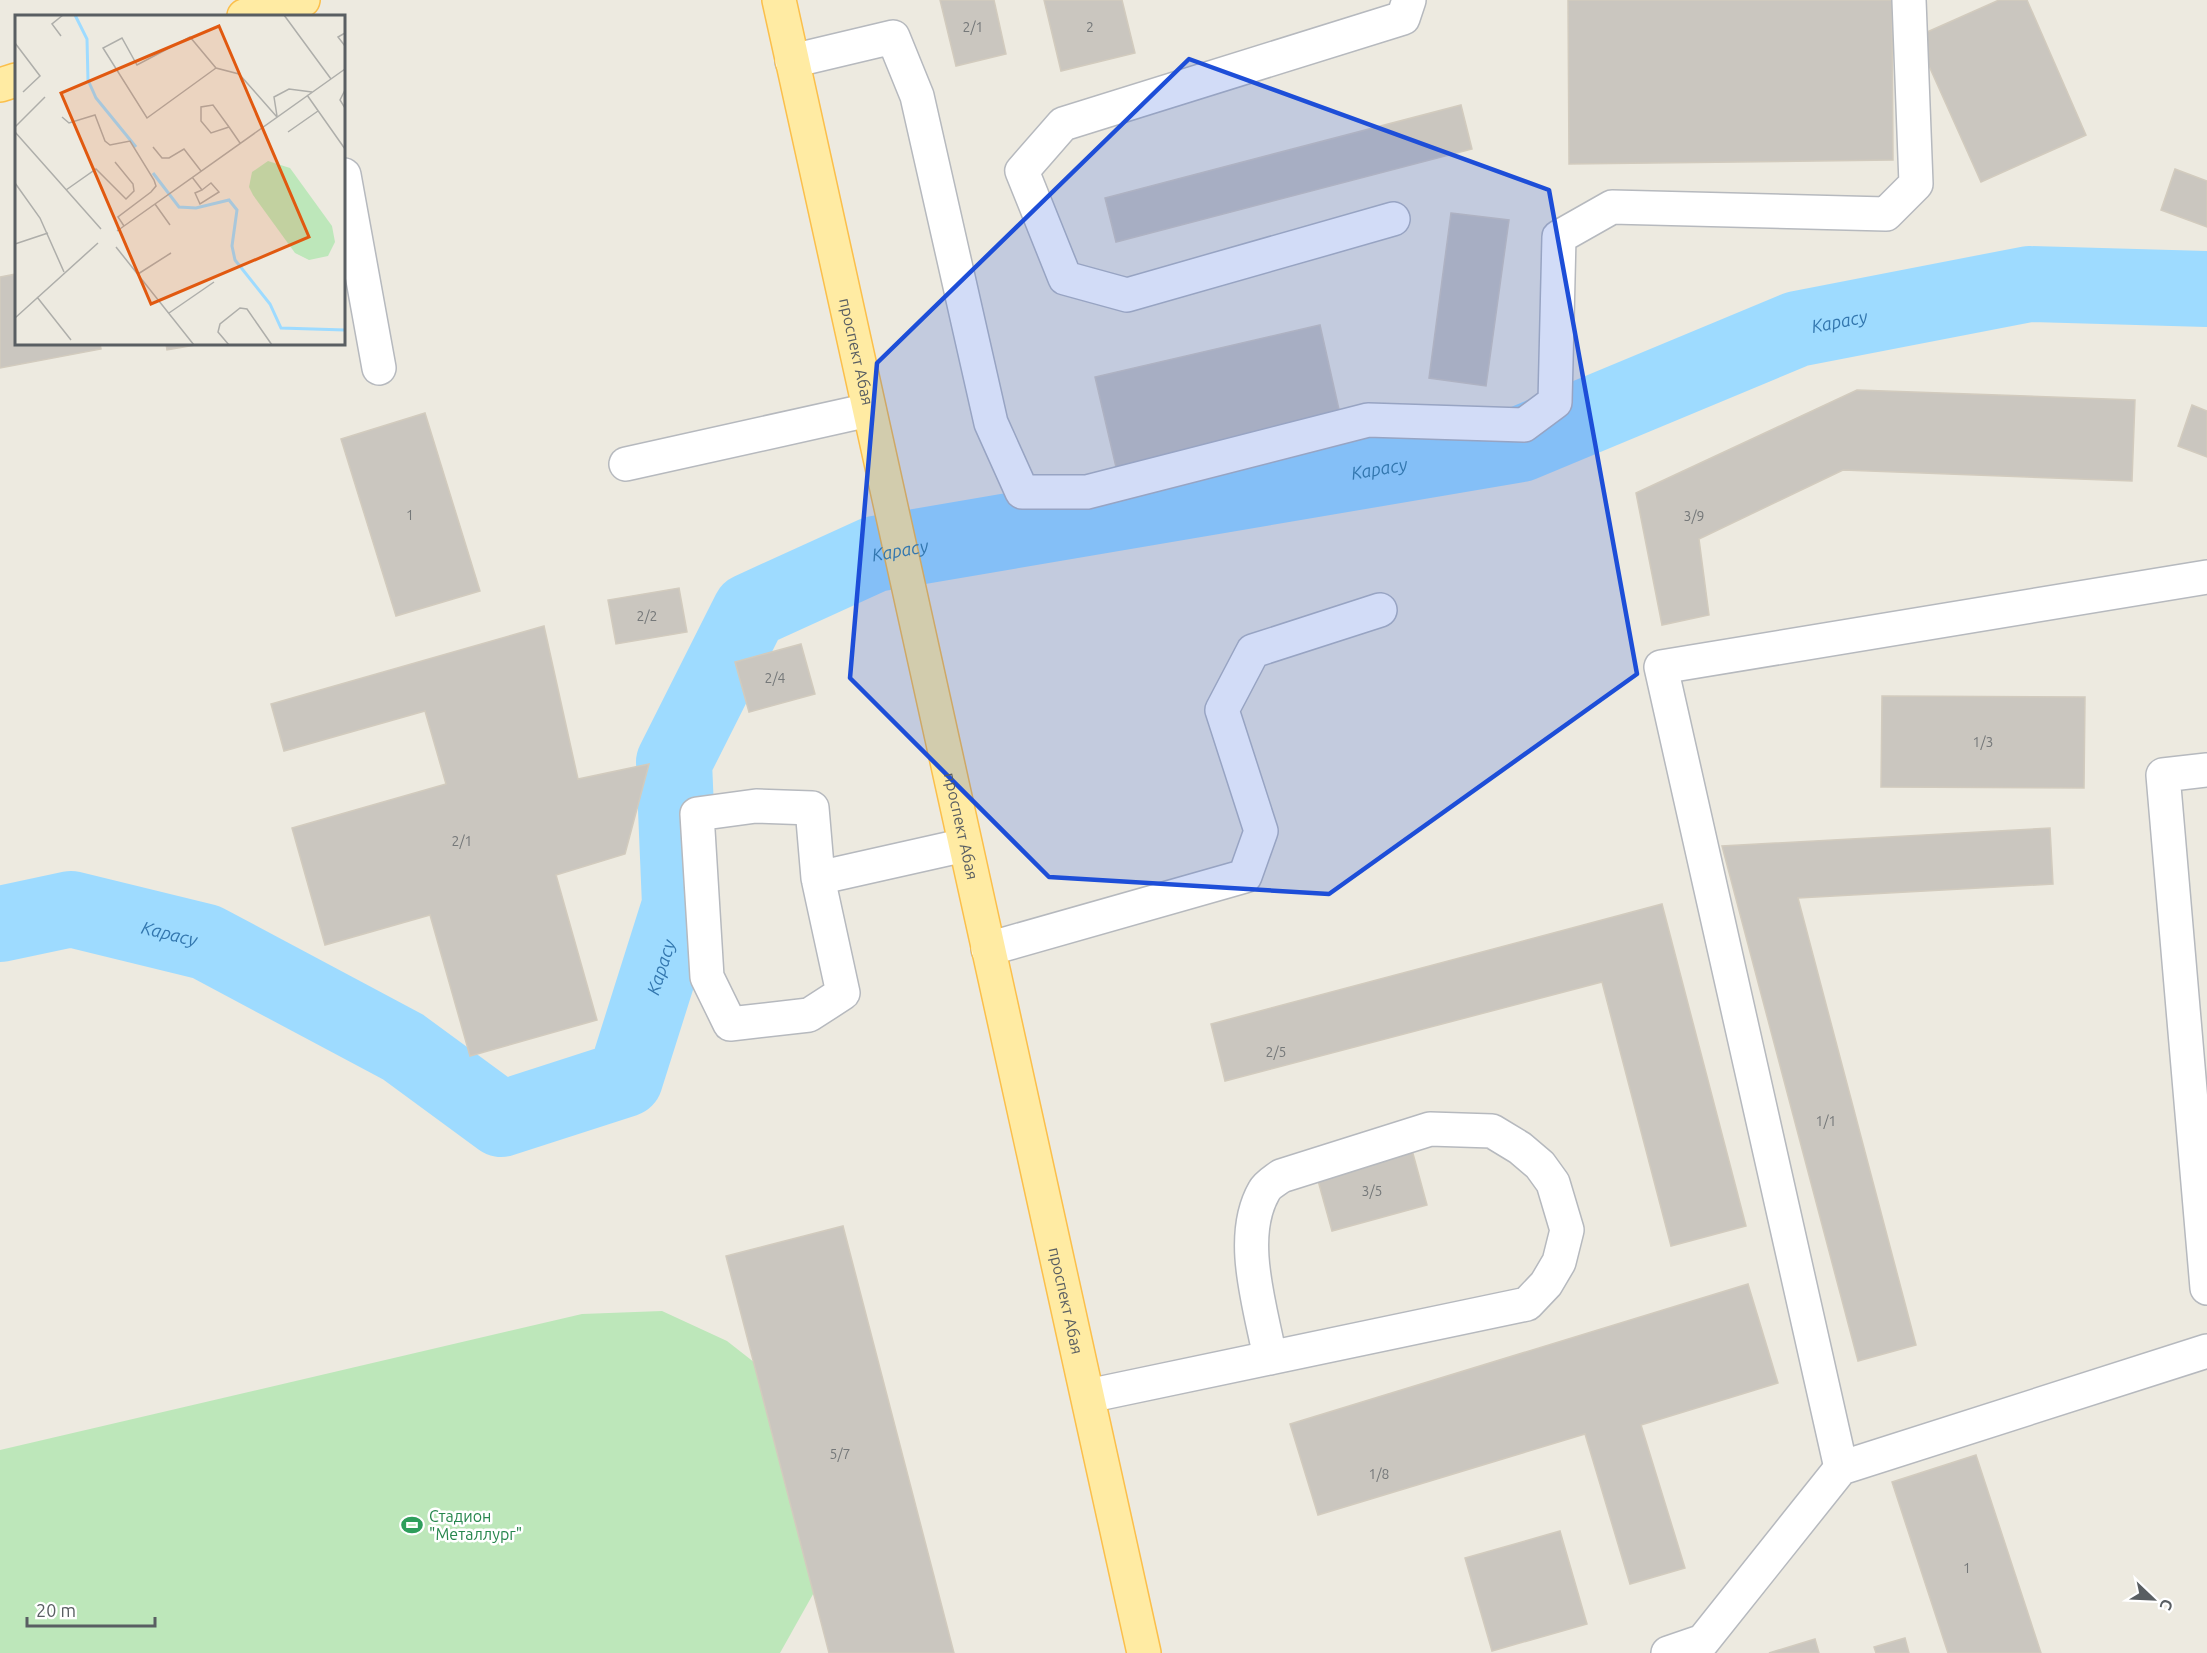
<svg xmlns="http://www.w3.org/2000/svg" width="2207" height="1653" viewBox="0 0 2207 1653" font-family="Ubuntu,sans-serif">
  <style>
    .green { fill: #bde7ba }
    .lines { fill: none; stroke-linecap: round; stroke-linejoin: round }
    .river { stroke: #9edbff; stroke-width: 76 }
    .building { fill: #cac6bf; stroke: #d2cbbe; stroke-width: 1.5 }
    .minor-casing { stroke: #b6b9be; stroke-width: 36 }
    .major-casing { stroke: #fbbf4b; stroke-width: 36 }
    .minor { stroke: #fff; stroke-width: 33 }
    .major { stroke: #ffeba3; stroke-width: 33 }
    .marked { fill: #1d4ed8; fill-opacity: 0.2; stroke: #1d4ed8; stroke-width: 4.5; stroke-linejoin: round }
    .labels { text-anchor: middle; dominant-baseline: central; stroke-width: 5; stroke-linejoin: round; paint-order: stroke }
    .number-label { font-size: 14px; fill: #757879 }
    .street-label { font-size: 16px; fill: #595e62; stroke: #fff }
    .leisure-label { font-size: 16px; fill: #27864d; stroke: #fff; text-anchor: start }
    .water-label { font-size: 18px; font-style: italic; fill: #3377af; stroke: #fff }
    .inset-river { fill: none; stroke: #9edbff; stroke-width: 3 }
    .inset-road { fill: none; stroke: #aeaeaa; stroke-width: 1.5 }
    .view { fill: #e15910; fill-opacity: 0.15; stroke: #e15910; stroke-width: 3 }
    .inset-edge { fill: none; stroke: #595e62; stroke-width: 3 }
  </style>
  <rect width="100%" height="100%" fill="#edeae0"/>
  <!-- green -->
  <path class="green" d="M662 1311 727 1341 788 1389 826 1571 780 1653H0V1450L582 1314Z"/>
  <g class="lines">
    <!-- river -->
    <path class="river" id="s1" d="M0 924 71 909 206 942 403 1047 501 1119 625 1079 680 905 674 762 750 611 875 554 1521 444 1797 329 2029 284 2207 289"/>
  </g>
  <!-- building -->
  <g class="building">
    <path d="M940 0H994L1006 54 956 66Z"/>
    <path d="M1044 0H1122L1135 53 1061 71Z"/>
    <path d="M1568 0H1892L1893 160 1569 164Z"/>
    <path d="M1999 0H2027L2086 135 1981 182 1916 37Z"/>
    <path d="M1461 105 1472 149 1116 242 1105 198Z"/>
    <path d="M2175 169 2207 181V227L2161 210Z"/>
    <path d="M1451 213 1509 220 1486 386 1429 378Z"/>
    <path d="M16 274V344H100L101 349 0 368V277Z"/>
    <path d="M1320 325 1340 414 1116 467 1095 377Z"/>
    <path d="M166 344H201L167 350Z"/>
    <path d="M1857 390 2135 400 2132 481 1843 470 1699 539 1709 615 1662 625 1636 493Z"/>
    <path d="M2192 405 2207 411V457L2178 446Z"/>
    <path d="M425 413 480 591 396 616 341 439Z"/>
    <path d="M679 588 687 632 616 644 608 600Z"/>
    <path d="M544 626 578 779 649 764 625 854 556 875 597 1020 470 1056 430 915 325 945 292 828 446 784 425 711 284 751 271 704Z"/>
    <path d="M801 644 815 694 749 712 735 662Z"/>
    <path d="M1882 696 2085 697 2084 788 1881 787Z"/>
    <path d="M2050 828 2053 884 1798 898 1916 1345 1858 1361 1722 846Z"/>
    <path d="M1662 904 1746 1226 1671 1246 1602 982 1225 1081 1211 1024Z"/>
    <path d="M1412 1150 1427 1205 1332 1231 1317 1177Z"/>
    <path d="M843 1226 954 1653H829L726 1256Z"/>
    <path d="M1748 1284 1778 1383 1641 1425 1685 1568 1630 1584 1585 1434 1318 1515 1290 1424Z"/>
    <path d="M1976 1455 2041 1653H1948L1892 1482Z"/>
    <path d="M1560 1531 1587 1624 1492 1651 1465 1558Z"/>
    <path d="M1905 1638 1909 1653H1876L1874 1647Z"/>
    <path d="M1815 1639 1819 1653H1769Z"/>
  </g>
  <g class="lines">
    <defs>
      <g id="minor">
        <path d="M792 61 893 37 917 96 991 423 1022 492H1087L1368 420 1524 425 1555 402 1559 237 1612 207 1886 214 1916 184 1909 0"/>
        <path d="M344 175 379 368"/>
        <path d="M1393 219 1127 295 1065 278 1022 171 1063 124 1403 18 1409 0"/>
        <path d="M626 464 869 410"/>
        <path d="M2207 770 2163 775 2207 1288"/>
        <path d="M818 878 843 993 809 1015 730 1024 707 977 697 814 756 806 812 808 818 878 965 845"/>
        <path d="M988 949 1245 876 1261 831 1222 710 1253 651 1380 610"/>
        <path d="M1088 1396 1527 1304 1546 1284 1559 1262 1567 1230 1553 1183 1540 1165 1520 1148 1492 1131 1430 1129 1281 1176C1276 1180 1267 1185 1264 1191 1237 1238 1261 1308 1270 1358"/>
        <path d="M1841 1468 1661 667 2207 577"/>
        <path d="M1668 1653 1703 1641 1841 1468 2207 1351"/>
      </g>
      <g id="major">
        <path id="s2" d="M779 0 1144 1653"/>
        <path d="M244 16 303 0"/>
        <path d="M0 85 16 80"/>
      </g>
    </defs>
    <!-- minor casing -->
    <use href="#minor" class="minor-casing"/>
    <!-- major casing -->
    <use href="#major" class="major-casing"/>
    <!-- minor -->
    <use href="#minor" class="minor"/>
    <!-- major -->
    <use href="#major" class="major"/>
  </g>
  <!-- marked area -->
  <path class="marked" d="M1189 59 1549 190 1637 674 1329 894 1049 877 850 678 877 363Z"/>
  <!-- icons -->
  <defs>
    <symbol id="stadium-bare" viewBox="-9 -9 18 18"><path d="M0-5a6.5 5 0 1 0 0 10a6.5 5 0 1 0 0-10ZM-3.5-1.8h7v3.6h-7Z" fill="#2e9e5b" stroke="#fff" stroke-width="2.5" paint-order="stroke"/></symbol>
  </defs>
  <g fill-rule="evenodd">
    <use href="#stadium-bare" x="397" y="1510" width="30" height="30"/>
  </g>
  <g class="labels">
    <!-- number labels -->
    <g class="number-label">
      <text x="973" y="27">2/1</text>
      <text x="1090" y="27">2</text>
      <text x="410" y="515">1</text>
      <text x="1694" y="516">3/9</text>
      <text x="647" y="616">2/2</text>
      <text x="775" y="678">2/4</text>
      <text x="1983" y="742">1/3</text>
      <text x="462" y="841">2/1</text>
      <text x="1276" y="1052">2/5</text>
      <text x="1826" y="1121">1/1</text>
      <text x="1372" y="1191">3/5</text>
      <text x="840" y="1454">5/7</text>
      <text x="1379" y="1474">1/8</text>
      <text x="1967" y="1568">1</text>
    </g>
    <!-- street labels -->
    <g class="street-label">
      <text stroke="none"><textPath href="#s2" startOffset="360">проспект Абая</textPath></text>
      <text stroke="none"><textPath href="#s2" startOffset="846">проспект Абая</textPath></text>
      <text stroke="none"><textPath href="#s2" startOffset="1332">проспект Абая</textPath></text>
    </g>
    <!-- leisure labels -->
    <g class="leisure-label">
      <text x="429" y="1516">Стадион<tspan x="429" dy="18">"Металлург"</tspan></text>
    </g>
    <!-- water labels -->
    <g class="water-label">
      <text stroke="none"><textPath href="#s1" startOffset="2316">Карасу</textPath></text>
      <text stroke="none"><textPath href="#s1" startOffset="1830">Карасу</textPath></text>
      <text stroke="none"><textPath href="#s1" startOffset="1344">Карасу</textPath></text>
      <text stroke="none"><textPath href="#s1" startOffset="174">Карасу</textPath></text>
      <text stroke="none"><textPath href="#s1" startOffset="804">Карасу</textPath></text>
    </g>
  </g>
  <!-- overview -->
  <g transform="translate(15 15)">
    <rect width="330" height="330" fill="#edeae0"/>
    <path d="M253 146 275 153 317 211 320 227 313 241 294 245 280 238 238 180 234 172 237 157Z" fill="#bde7ba"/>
    <path class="inset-river" d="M60 0 72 24 73 65 81 83 121 132M138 158 164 192 181 193 214 185 222 195 217 231 220 245 255 289 266 313 330 315"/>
    <path class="inset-road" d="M269 0 316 64M330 18 323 22 330 31M46 21 37 9 48 0M0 28 25 61 8 77M201 53 132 103 88 33 107 23 122 50 175 22 201 53 224 59 262 102M330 75 325 85 330 93M292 80 330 134M262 101 259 82 274 74 297 77M47 102 54 108 80 100 90 126 95 130 115 126 139 165 141 171 136 177 103 202 109 211M0 112 30 82M214 112 196 118 186 106V92L198 90 214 112 225 128M0 117 86 214M273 117 303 96M138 132 147 143H154L169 134 186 156M177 162 187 175 180 178 185 189 204 177 196 168 187 175M0 168 25 203 49 257M51 175 81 154 111 184 119 176 118 169 100 147M140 189 155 210M102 216 330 54M0 229 33 218M101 232 179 330M123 259 156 238M22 282 56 325M154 298 199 267M0 303 83 228M214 330 203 317 205 309 225 293 232 294 257 330"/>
    <path class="view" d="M204 11 294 222 136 289 46 78Z"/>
    <rect width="330" height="330" class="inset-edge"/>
  </g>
  <!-- north arrow -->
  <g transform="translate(2153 1599) rotate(113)" stroke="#ffffff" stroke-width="4.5" paint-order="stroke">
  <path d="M0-4.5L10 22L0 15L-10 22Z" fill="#595e62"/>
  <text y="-9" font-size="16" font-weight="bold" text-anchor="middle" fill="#595e62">С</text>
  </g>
  <!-- scale -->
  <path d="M27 1617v9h128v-9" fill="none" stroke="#595e62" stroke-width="3"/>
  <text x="36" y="1617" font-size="18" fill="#595e62" stroke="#ffffff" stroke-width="4.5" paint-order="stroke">20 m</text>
</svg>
